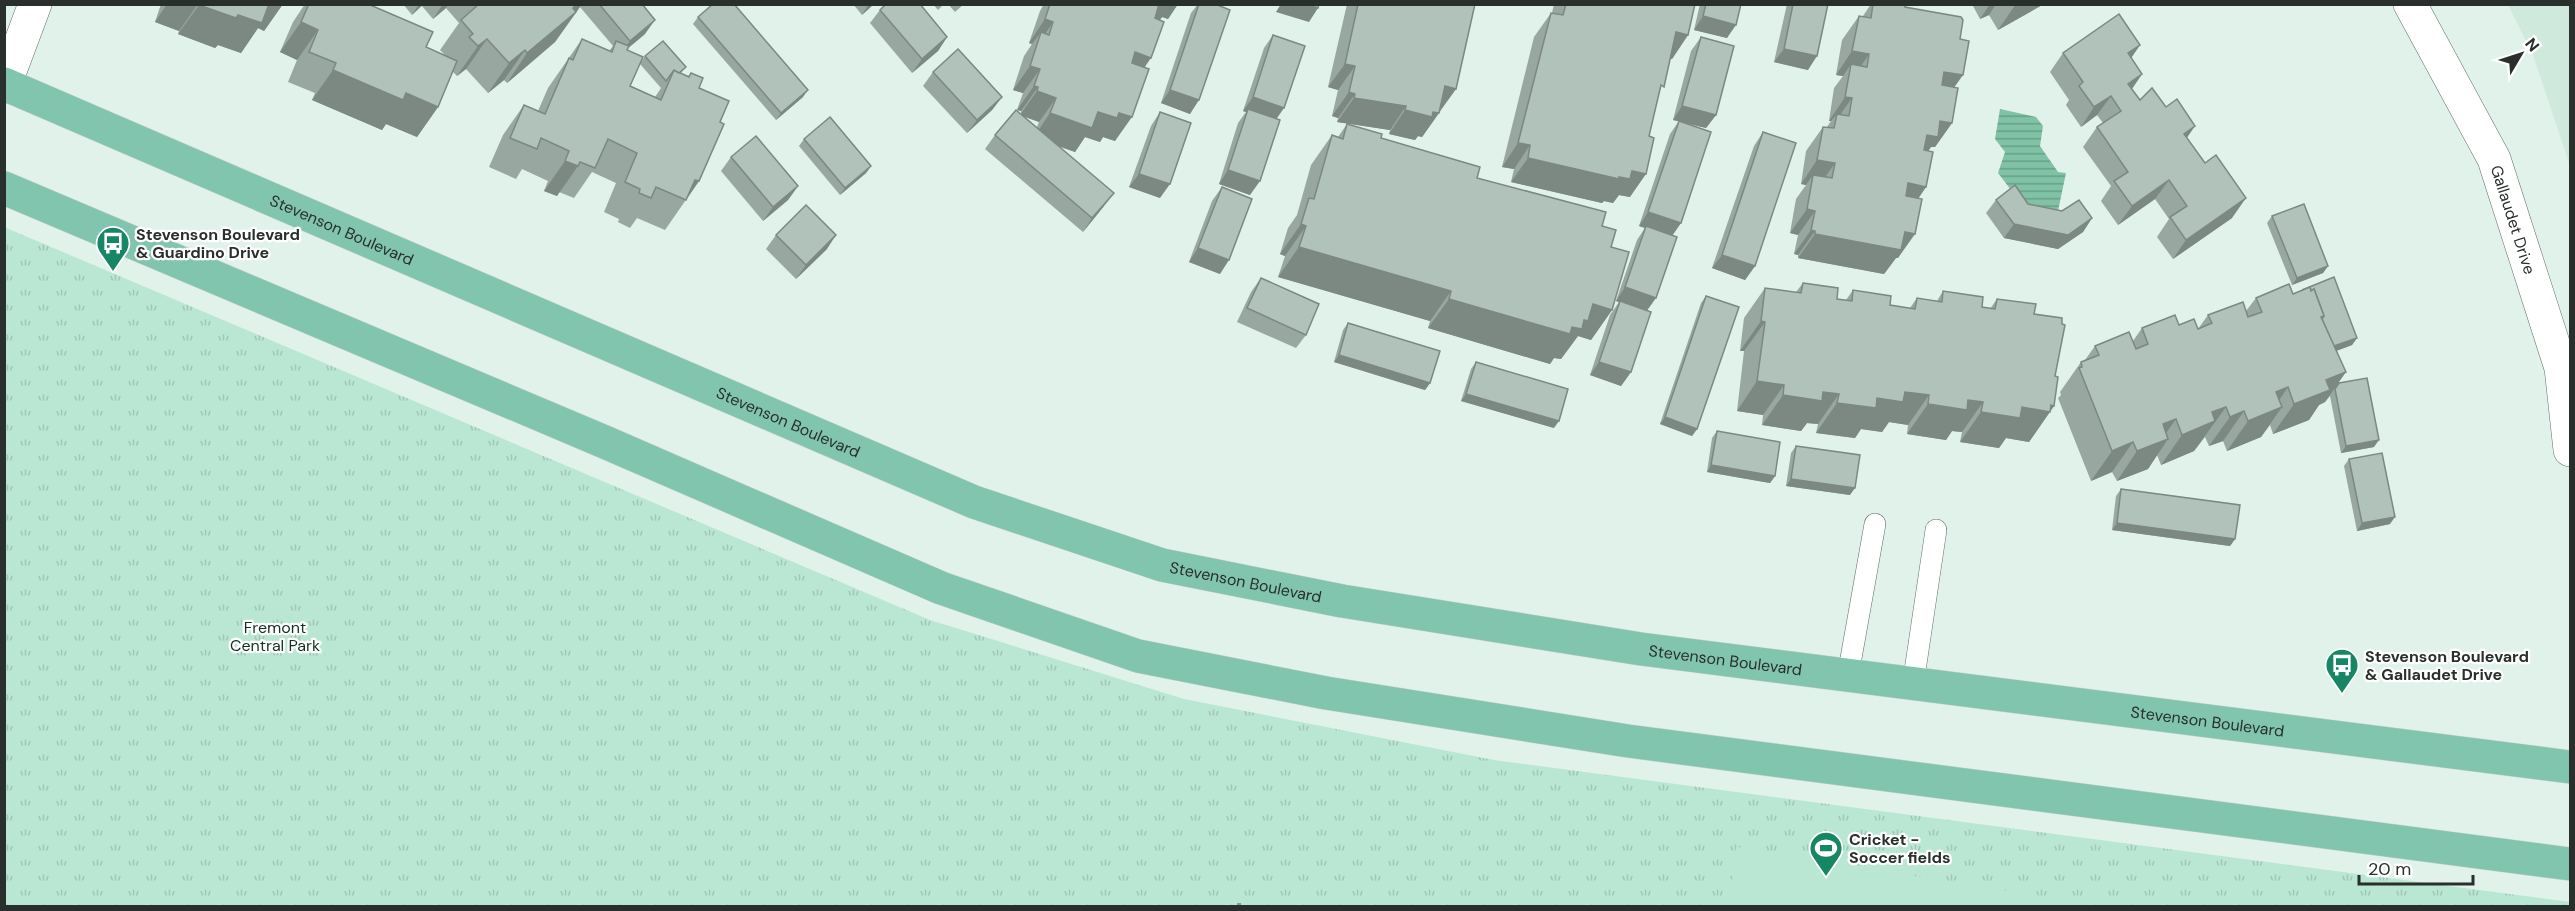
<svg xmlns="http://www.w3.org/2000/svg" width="2575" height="911" viewBox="0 0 2575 911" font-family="'DM Sans',sans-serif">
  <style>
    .built { fill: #cfe9dd }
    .grass { fill: url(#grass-tufts) }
    .pitch { fill: #bae7d3 }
    .water { fill: url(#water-rules) }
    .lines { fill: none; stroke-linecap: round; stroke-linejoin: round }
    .service-casing { stroke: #5f6f67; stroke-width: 22 }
    .minor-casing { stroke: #5f6f67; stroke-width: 34 }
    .primary-casing { stroke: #d0d1d1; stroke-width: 34 }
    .path { stroke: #8d9994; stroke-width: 4; stroke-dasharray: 3 3; stroke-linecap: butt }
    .service { stroke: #fff; stroke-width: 21 }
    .minor { stroke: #fff; stroke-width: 33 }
    .primary { stroke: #81c5af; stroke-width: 33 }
    .wall { fill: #98a7a0; fill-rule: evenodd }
    .shaded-wall { fill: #7c8882 }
    .building { fill: #b1c2ba; stroke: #7c8882; stroke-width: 1.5 }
    .labels { text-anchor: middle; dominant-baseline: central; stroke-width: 4.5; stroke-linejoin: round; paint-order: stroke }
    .street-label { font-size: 16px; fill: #292f2c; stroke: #fff }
    .poi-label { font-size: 16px; font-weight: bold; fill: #292f2c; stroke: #fff; text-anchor: start }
    .park-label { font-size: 16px; fill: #113024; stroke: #fff }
  </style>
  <defs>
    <pattern id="grass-tufts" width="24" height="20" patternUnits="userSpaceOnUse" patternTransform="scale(1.5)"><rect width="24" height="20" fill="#bae7d3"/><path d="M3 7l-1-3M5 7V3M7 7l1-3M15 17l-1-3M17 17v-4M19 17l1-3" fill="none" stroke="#a0c6b5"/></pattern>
    <pattern id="water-rules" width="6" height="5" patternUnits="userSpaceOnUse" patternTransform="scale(1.5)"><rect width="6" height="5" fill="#80c2a6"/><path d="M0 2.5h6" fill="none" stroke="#699e87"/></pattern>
  </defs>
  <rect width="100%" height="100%" fill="#e1f2ea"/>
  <!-- built -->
  <path class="built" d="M2508 5H2570V166L2533 55Z"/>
  <!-- grass -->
  <path class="grass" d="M4 227 930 620 1184 699 1494 760 2570 902V906H5Z"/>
  <!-- pitch -->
  <path class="pitch" d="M1736 847 2103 906H1729Z"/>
  <!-- water -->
  <path class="water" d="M2000 109 2036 117 2043 126 2040 146 2058 172 2066 173 2058 211 2021 203 1998 173 2005 152 1995 139Z"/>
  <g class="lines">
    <defs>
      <g id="service">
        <path d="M1848 675 1875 524"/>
        <path d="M1913 684 1936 530"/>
      </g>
      <g id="minor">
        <path id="s1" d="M2410 4 2494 159 2561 368 2570 450"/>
        <path d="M4 87 35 4"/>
      </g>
      <g id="primary">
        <path id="s2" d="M4 84 974 502 1162 565 1342 601 1641 649 2570 767"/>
        <path d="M4 188 607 443 941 588 1138 656 1326 693 1628 741 2570 864"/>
      </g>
    </defs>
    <!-- service casing -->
    <use href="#service" class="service-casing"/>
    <!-- minor casing -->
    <use href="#minor" class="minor-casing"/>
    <!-- primary casing -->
    <use href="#primary" class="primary-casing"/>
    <!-- path -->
    <path class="path" d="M1239 906V901"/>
    <!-- service -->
    <use href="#service" class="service"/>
    <!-- minor -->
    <use href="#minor" class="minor"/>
    <!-- primary -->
    <use href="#primary" class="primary"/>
  </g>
  <!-- wall -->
  <g class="wall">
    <path d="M161 4H283L264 31 258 28 241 53 218 45 215 48 178 34 179 31 155 22Z"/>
    <path d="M305 4H368L426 47 445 55 440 50 459 23 446 8 433 19 422 6 412 15 403 4H642L645 34 628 48 627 50 641 62 645 56 686 67 681 73 688 76 691 73 699 88 720 122 699 181 665 230 637 218 630 228 618 222 619 219 604 212 616 183 592 172 574 198 559 192 557 196 544 191 548 181 522 169 516 179 489 167 503 135 524 105 538 111 548 88 582 39 609 51 613 46 580 7 555 42 507 83 504 80 488 93 466 69 457 76 453 72 438 107 417 137 386 124 382 130 312 100 315 93 288 82 297 60 280 52 293 22ZM640 64 661 88 655 97 630 86Z"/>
    <path d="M853 4H874L862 15Z"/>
    <path d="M933 4H944L938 10Z"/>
    <path d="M948 4H964L955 12Z"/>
    <path d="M1044 4H1178L1168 19 1162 17 1160 20 1145 67 1115 141 1103 137 1100 142 1085 137 1075 152 1060 147 1104 206 1083 232 985 149 995 135 1021 113V111L1017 110 1023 93 1013 90 1024 56 1032 44 1029 43 1040 11ZM1025 117 1039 122 1037 127Z"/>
    <path d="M1198 4H1215L1190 114 1161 103 1191 13Z"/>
    <path d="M1347 4H1475L1456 89 1422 137 1418 136 1415 140 1389 134 1390 130 1337 122 1338 118 1332 116 1338 90 1328 87Z"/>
    <path d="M1554 4H1695L1688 35 1672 59 1670 58 1659 94 1630 197 1619 195 1613 203 1604 201 1602 203 1511 182 1514 169 1502 167 1534 37 1551 13H1552Z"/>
    <path d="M1700 4H1741L1727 38 1694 30Z"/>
    <path d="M1787 4H1828L1808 70 1774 62Z"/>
    <path d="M1871 4H1905V7L1960 39 1954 87 1952 123 1935 147H1931L1928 151 1926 187 1918 198 1898 258H1896L1884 274 1798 258V255L1794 254 1798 235 1790 233 1796 199 1806 185 1801 184 1806 151 1823 127H1827L1831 121H1829L1834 88 1843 76 1836 75 1842 40 1859 16H1863Z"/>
    <path d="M1972 4H2044L1998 30 1989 15 1980 19Z"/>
    <path d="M880 10 947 37 938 51 912 73 870 23Z"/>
    <path d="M698 17 803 97 776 120 693 24Z"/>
    <path d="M1273 35 1277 119 1250 195 1219 184 1238 123 1246 112 1243 111 1264 48Z"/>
    <path d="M1701 37 1716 115 1706 128 1689 124 1681 223 1672 236 1647 310 1631 372 1621 386 1590 375 1610 315 1619 302 1616 301 1637 240 1645 228 1639 226 1670 134 1679 121 1673 120 1691 51Z"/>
    <path d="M2140 45 2131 58 2142 74 2132 89 2140 100 2187 138 2232 218 2173 259 2157 237 2169 219 2155 199 2118 225 2101 201 2111 186 2083 147 2097 127 2103 123 2097 115 2081 127 2066 105 2069 100 2050 72 2063 53Z"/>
    <path d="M933 72 1002 97 992 110 967 133 923 86Z"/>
    <path d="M1160 112V198L1129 187 1151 126Z"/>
    <path d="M1347 124 1477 178 1602 226 1611 247 1612 310 1591 340 1578 336 1561 359 1554 358 1550 364 1428 328 1430 321 1278 277 1285 256 1280 254 1288 228 1297 215 1311 165 1332 135 1338 137Z"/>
    <path d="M1763 132 1755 266 1745 280 1712 268 1754 146Z"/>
    <path d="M804 139 871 166 866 173 840 195 799 146Z"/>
    <path d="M731 157 798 186 788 200 763 221 721 171Z"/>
    <path d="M1222 187 1220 274 1189 262 1212 201Z"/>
    <path d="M1996 200 2028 204 2092 218 2083 232 2058 249 2004 238 1986 213Z"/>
    <path d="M2272 216 2328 266 2323 273 2292 285 2267 223Z"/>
    <path d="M776 235 827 249 796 279 766 249Z"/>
    <path d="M1261 278 1306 335 1296 348 1237 322 1251 292Z"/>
    <path d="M1803 283 1837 299 1846 300 1853 290 1890 305 1910 308 1917 298 1937 301 1943 291 1982 307 1990 309 1997 299 2034 314 2055 376 2054 406 2029 442 2006 438 1999 448 1960 442 1962 432 1952 431 1946 440 1907 434 1908 425 1889 422 1882 432 1861 429 1855 438 1816 433 1818 424 1807 423 1801 431 1762 425 1763 415 1737 411 1744 351H1740L1744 318 1765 288 1796 292Z"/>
    <path d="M2293 294 2357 338 2352 345 2336 351 2339 383 2374 447 2341 453 2330 396 2325 402 2319 405 2309 420 2273 434 2270 425 2261 437 2227 451 2223 441 2209 446 2205 437 2194 451 2161 465 2157 455 2148 469 2117 481 2112 472 2091 481 2058 398 2061 395 2060 392 2081 362 2085 360 2095 346 2133 341 2142 328 2179 325 2198 329 2208 315 2246 311 2256 298Z"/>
    <path d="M1706 296 1697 429 1692 436 1660 424 1701 303Z"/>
    <path d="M1348 323 1430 383 1425 390 1334 362 1343 330Z"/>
    <path d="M1476 362 1554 428 1461 401 1471 369Z"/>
    <path d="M1717 431 1775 476 1770 483 1707 472 1712 438Z"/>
    <path d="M1796 446 1850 495 1786 486 1791 453Z"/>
    <path d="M2349 459 2390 524 2357 531 2344 466Z"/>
    <path d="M2121 489 2235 539 2230 546 2112 530 2116 496Z"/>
  </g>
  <!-- shaded-wall -->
  <g class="shaded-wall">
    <path d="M167 4H198L179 31 155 22Z"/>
    <path d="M266 4H283L264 31 258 28 241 53 218 45 215 48 178 34 199 5 238 15Z"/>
    <path d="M419 4H423L412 15Z"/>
    <path d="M443 4H448L446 8 433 19Z"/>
    <path d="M577 4H582L555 42 507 83 527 53Z"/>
    <path d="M869 4H874L862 15Z"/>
    <path d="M1159 4H1178L1168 19 1162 17 1152 31 1143 28Z"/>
    <path d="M1281 4H1306L1318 8 1309 22 1276 12Z"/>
    <path d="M1990 4H1996L1989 15 1980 19Z"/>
    <path d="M2016 4H2044L1998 30Z"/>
    <path d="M1703 16 1736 25 1727 38 1694 30Z"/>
    <path d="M1045 19 1053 22 1037 46 1041 32 1032 44 1029 43Z"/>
    <path d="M655 20 645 34 620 55 630 41Z"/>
    <path d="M301 22 318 30 297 60 280 52Z"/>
    <path d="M1676 32 1688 35 1672 59 1659 56Z"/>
    <path d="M947 37 938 51 912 73 922 59Z"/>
    <path d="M487 39 466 69 457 76 478 46Z"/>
    <path d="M2140 45 2127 64 2128 53Z"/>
    <path d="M1784 49 1817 56 1808 70 1774 62Z"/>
    <path d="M525 50 504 80 488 93 509 63Z"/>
    <path d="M1852 51 1869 54 1853 78 1851 64 1843 76 1836 75Z"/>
    <path d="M1135 52 1151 58 1135 81 1119 76Z"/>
    <path d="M1345 64 1355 66 1338 90 1328 87Z"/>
    <path d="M1030 66 1040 69 1023 93 1013 90Z"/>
    <path d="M333 70 406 93 438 107 417 137 386 124 382 130 312 100Z"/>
    <path d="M1944 72 1963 75 1946 99 1928 96Z"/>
    <path d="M2142 74 2129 93 2115 103 2128 84Z"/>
    <path d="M1034 86 1038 87 1021 111 1017 110Z"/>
    <path d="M1445 86 1456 89 1439 112Z"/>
    <path d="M808 90 803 97 776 120 781 113Z"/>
    <path d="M1170 90 1199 100 1190 114 1161 103Z"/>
    <path d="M1037 91 1056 98 1039 122 1020 115Z"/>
    <path d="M1349 92 1355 94 1338 118 1332 116Z"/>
    <path d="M2111 96 2097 115 2081 127 2094 107Z"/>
    <path d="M1002 97 992 110 967 133 977 120Z"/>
    <path d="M1253 97 1284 108 1275 121 1248 109 1246 112 1243 111Z"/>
    <path d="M1845 97 1852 98 1835 122 1837 114 1831 121H1829Z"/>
    <path d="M1354 98 1406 106 1390 130 1337 122Z"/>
    <path d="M1682 106 1716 115 1706 128 1673 120Z"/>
    <path d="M1405 110 1433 112 1439 113 1422 137 1418 136 1415 140 1389 134Z"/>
    <path d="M1098 112 1119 113 1132 117 1115 141 1103 137 1100 142 1085 137 1075 152 1034 137 1050 113Z"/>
    <path d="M1940 121 1952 123 1935 147H1931L1921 161 1927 135Z"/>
    <path d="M2195 126 2182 145 2184 134Z"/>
    <path d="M1518 143 1530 145 1514 169 1502 167Z"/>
    <path d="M1528 158 1619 177 1632 171 1646 174 1630 197 1619 195 1613 203 1604 201 1602 203 1511 182Z"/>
    <path d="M1817 160 1835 163 1818 187 1813 175 1806 185 1801 184Z"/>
    <path d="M565 161 578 166 557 196 544 191Z"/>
    <path d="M871 166 866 173 840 195 845 188Z"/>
    <path d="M1228 170 1260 181 1250 195 1219 184Z"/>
    <path d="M1139 174 1170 184 1160 198 1129 187Z"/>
    <path d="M695 180 699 181 686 200Z"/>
    <path d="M2169 180 2155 199 2118 225 2132 206Z"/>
    <path d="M1908 183 1926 187 1910 211 1891 207Z"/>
    <path d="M798 186 788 200 763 221 773 207Z"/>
    <path d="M1114 193 1104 206 1083 232 1092 218Z"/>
    <path d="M2246 198 2232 218 2173 259 2186 240Z"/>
    <path d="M1807 209 1815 211 1798 235 1790 233Z"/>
    <path d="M1648 212 1681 223 1671 237 1646 226 1645 228 1639 226Z"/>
    <path d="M2092 218 2083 232 2058 249 2004 238 2014 224Z"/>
    <path d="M1301 224 1306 226 1285 256 1280 254Z"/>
    <path d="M1811 230 1815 231 1798 255 1794 254Z"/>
    <path d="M1905 232 1915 234 1898 258H1896L1884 274 1798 258 1815 234Z"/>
    <path d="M836 235 827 249 796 279 806 265Z"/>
    <path d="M1299 247 1451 291 1430 321 1278 277Z"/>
    <path d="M1198 248 1229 260 1220 274 1189 262Z"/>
    <path d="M1722 255 1755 266 1745 280 1712 268Z"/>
    <path d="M2328 266 2323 273 2292 285 2297 278Z"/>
    <path d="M1625 287 1656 298 1646 312 1616 301Z"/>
    <path d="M1449 299 1572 327 1593 304 1612 310 1591 340 1578 336 1561 359 1554 358 1550 364 1428 328Z"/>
    <path d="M1761 321 1765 322 1744 351H1740Z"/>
    <path d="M2357 338 2352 345 2320 357 2325 350Z"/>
    <path d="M1339 355 1430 383 1425 390 1334 362Z"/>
    <path d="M1599 362 1631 372 1621 386 1590 375Z"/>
    <path d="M2346 372 2325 402 2319 405 2309 420 2273 434 2294 404 2326 380Z"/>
    <path d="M1757 381 1784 385 1763 415 1737 411Z"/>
    <path d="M2288 387 2271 412 2282 407 2261 437 2227 451 2248 421 2276 392Z"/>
    <path d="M1823 392 1839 394 1818 424 1807 423 1801 431 1762 425 1783 395Z"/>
    <path d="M1905 392 1929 395 1908 425 1889 422 1882 432 1861 429 1855 438 1816 433 1837 403 1877 398Z"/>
    <path d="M1466 394 1559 421 1554 428 1461 401Z"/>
    <path d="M1968 400 1983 402 1962 432 1952 431 1946 440 1907 434 1928 404Z"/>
    <path d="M2051 405 2054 406 2029 442 2006 438 1999 448 1960 442 1981 412 2022 407Z"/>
    <path d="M2226 407 2194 451 2161 465 2182 435 2212 412Z"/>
    <path d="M2244 411 2223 441 2209 446 2230 417Z"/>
    <path d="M1665 417 1697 429 1692 436 1660 424Z"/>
    <path d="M2176 419 2159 443 2168 439 2148 469 2117 481 2137 451 2163 424Z"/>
    <path d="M2379 440 2374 447 2341 453 2346 446Z"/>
    <path d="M2133 442 2112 472 2091 481 2112 451Z"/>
    <path d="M1711 465 1775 476 1770 483 1707 472Z"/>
    <path d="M1791 479 1855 488 1850 495 1786 486Z"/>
    <path d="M2395 517 2390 524 2357 531 2362 523Z"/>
    <path d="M2117 523 2235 539 2230 546 2112 530Z"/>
  </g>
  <!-- building -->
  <g class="building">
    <path d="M269 4 262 23 238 15 236 18 199 5Z"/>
    <path d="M309 4H368L433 32 426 47 457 61 438 107 406 93 403 100 333 70 336 63 309 52 318 30 301 22Z"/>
    <path d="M479 4H577L573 8 576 12 527 53 525 50 509 63 487 39 478 46 469 37 473 34 461 20Z"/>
    <path d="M599 4H642L655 20 630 41Z"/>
    <path d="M713 4H734L808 90 781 113 698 17Z"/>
    <path d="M886 4H920L947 37 922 59 880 10Z"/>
    <path d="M1050 4H1159L1155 18 1164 22 1151 58 1135 52 1132 63 1149 69 1132 117 1119 113 1117 118 1098 112 1092 128 1050 113 1056 98 1037 91 1038 87 1034 86 1040 69 1030 66 1041 32 1049 35 1053 22 1045 19Z"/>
    <path d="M1199 4H1215L1230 10 1199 100 1170 90Z"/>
    <path d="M1306 4H1319L1318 8Z"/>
    <path d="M1358 4H1475L1456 89 1445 86 1439 113 1433 112 1432 117 1405 110 1406 106 1354 98 1355 94 1349 92 1355 66 1345 64Z"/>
    <path d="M1566 4H1695L1688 35 1676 32 1664 87 1661 85 1649 136 1654 138 1646 174 1632 171 1630 179 1619 177V179L1528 158 1530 145 1518 143 1551 13 1563 15Z"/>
    <path d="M1706 4H1741L1736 25 1703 16Z"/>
    <path d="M1793 4H1828L1817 56 1784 49Z"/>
    <path d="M1873 4H1905V7L1961 17 1963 20 1960 39 1969 41 1963 75 1944 72 1942 85 1958 88 1952 123 1940 121 1938 137 1927 135 1924 150 1933 152 1926 187 1908 183 1906 196 1922 199 1915 234 1905 232 1901 250 1815 234V231L1811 230 1815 211 1807 209 1813 175 1832 178 1835 163 1817 160 1823 127 1834 128 1837 114 1849 116 1852 98 1845 97 1851 64 1867 67 1869 54 1852 51 1859 16 1871 18Z"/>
    <path d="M2119 14 2140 45 2128 53 2142 74 2128 84 2140 100 2152 88 2166 107 2177 99 2195 126 2184 134 2205 163 2216 155 2246 198 2186 240 2170 217 2187 206 2169 180 2132 206 2114 181 2128 172 2097 127 2121 111 2111 96 2094 107 2079 86 2083 82 2063 53Z"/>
    <path d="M1273 35 1305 46 1284 108 1253 97Z"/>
    <path d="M1701 37 1734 46 1716 115 1682 106Z"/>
    <path d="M582 39 612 52 616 41 629 46 627 50 643 57 630 86 661 100 674 70 689 77 691 73 703 78 699 88 729 101 720 122 724 124 699 181 695 180 686 200 656 187 651 198 639 193 640 189 625 182 637 153 608 139 595 168 580 162 578 166 565 161 569 151 541 138 537 149 510 138 524 105 545 114 569 58 573 60Z"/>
    <path d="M663 41 686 67 679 73 674 70 666 81 645 56Z"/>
    <path d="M958 49 1002 97 977 120 933 72Z"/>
    <path d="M1248 109 1280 120 1260 181 1228 170Z"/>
    <path d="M1016 110 1114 193 1092 218 995 135Z"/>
    <path d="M1160 112 1191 123 1170 184 1139 174Z"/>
    <path d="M830 117 871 166 845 188 804 139Z"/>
    <path d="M1679 121 1711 132 1681 223 1648 212Z"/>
    <path d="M1347 124 1382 134 1381 138 1480 167 1477 178 1606 212 1602 226 1616 230 1611 247 1629 252 1612 310 1593 304 1588 321 1584 320 1582 329 1572 327 1570 334 1449 299 1451 291 1299 247 1306 226 1301 224 1309 198 1314 199 1332 135 1343 139Z"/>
    <path d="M1763 132 1796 143 1755 266 1722 255Z"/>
    <path d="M756 136 798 186 773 207 731 157Z"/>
    <path d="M2015 185 2028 204 2062 211 2079 200 2092 218 2068 235 2014 224 1996 200Z"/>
    <path d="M1222 187 1252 199 1229 260 1198 248Z"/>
    <path d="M2304 204 2328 266 2297 278 2272 216Z"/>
    <path d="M806 205 836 235 806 265 776 235Z"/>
    <path d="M1646 226 1677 237 1656 298 1625 287Z"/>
    <path d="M2334 277 2357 338 2334 346 2322 319 2324 316 2314 289 2311 291 2310 287 2302 290Z"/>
    <path d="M1261 278 1319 304 1306 335 1247 308Z"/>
    <path d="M1803 283 1838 288 1837 299 1852 301 1853 290 1891 296 1890 305 1915 309 1917 298 1942 302 1943 291 1983 297 1982 307 1995 309 1997 299 2036 304 2034 314 2062 318V324L2065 325 2055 376 2058 377 2054 406 2051 405 2050 412 2022 407 2020 418 1981 412 1983 402 1968 400 1967 410 1928 404 1929 395 1905 392 1903 402 1877 398 1876 408 1837 403 1839 394 1823 392 1822 401 1783 395 1784 385 1757 381 1765 322 1761 321 1765 288 1801 293Z"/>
    <path d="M2289 284 2293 294 2310 287 2311 291 2314 289 2324 316 2321 317 2346 372 2326 380 2330 390 2294 404 2288 387 2276 392 2282 407 2248 421 2244 411 2230 417 2226 407 2212 412 2215 421 2182 435 2176 419 2163 424 2168 439 2137 451 2133 442 2112 451 2079 368 2082 367 2081 362 2099 355 2095 346 2129 332 2136 349 2148 344 2142 328 2175 315 2179 325 2194 319 2198 329 2212 323 2208 315 2243 302 2248 317 2262 312 2256 298Z"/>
    <path d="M1706 296 1739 307 1697 429 1665 417Z"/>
    <path d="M1620 301 1651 312 1631 372 1599 362Z"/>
    <path d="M1348 323 1440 351 1430 383 1339 355Z"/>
    <path d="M1476 362 1568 389 1559 421 1466 394Z"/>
    <path d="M2367 378 2379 440 2346 446 2335 389 2339 383Z"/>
    <path d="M1717 431 1780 442 1775 476 1711 465Z"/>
    <path d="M1796 446 1860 455 1855 488 1791 479Z"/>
    <path d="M2382 453 2395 517 2362 523 2349 459Z"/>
    <path d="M2121 489 2240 505 2235 539 2117 523Z"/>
  </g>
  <!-- icons -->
  <defs>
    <symbol id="bus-pin" viewBox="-11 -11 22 30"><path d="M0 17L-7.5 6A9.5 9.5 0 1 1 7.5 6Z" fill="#178664" stroke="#fff"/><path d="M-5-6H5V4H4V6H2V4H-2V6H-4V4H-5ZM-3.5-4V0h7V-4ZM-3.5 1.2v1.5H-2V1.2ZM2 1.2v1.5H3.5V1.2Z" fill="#fff"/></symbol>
    <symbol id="stadium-pin" viewBox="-11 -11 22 30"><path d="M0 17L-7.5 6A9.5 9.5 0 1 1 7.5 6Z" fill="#178664" stroke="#fff"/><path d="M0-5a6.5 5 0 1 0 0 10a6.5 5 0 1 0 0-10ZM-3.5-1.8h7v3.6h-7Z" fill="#fff"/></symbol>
  </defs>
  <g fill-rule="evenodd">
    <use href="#bus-pin" x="94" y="224" width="38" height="52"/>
    <use href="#bus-pin" x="2323" y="646" width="38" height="52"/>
    <use href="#stadium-pin" x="1807" y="829" width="38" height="52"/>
  </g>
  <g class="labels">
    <!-- street labels -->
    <g class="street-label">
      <text stroke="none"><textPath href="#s1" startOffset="240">Gallaudet Drive</textPath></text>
      <text stroke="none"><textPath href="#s2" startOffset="368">Stevenson Boulevard</textPath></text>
      <text stroke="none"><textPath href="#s2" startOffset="854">Stevenson Boulevard</textPath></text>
      <text stroke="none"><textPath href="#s2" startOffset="1340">Stevenson Boulevard</textPath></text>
      <text stroke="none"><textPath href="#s2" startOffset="1826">Stevenson Boulevard</textPath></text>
      <text stroke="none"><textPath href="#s2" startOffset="2312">Stevenson Boulevard</textPath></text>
    </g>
    <!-- poi labels -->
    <g class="poi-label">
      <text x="136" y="234">Stevenson Boulevard<tspan x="136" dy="18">&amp; Guardino Drive</tspan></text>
      <text x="2365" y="656">Stevenson Boulevard<tspan x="2365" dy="18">&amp; Gallaudet Drive</tspan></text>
      <text x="1849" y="839">Cricket -<tspan x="1849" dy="18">Soccer fields</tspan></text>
    </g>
    <!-- park labels -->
    <g class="park-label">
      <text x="275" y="627">Fremont<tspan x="275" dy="18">Central Park</tspan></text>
    </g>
  </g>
  <!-- border -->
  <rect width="2575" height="911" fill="none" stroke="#292f2c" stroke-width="12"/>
  <!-- north arrow -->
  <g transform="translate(2521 54) rotate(51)" stroke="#ffffff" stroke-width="4.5" paint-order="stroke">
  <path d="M0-4.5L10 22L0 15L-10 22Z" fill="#292f2c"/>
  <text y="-9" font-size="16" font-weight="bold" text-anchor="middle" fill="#292f2c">N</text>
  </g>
  <!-- scale -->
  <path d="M2359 875v9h114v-9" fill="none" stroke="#292f2c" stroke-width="3"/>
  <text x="2368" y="875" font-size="18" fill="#292f2c" stroke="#ffffff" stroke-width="4.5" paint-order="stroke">20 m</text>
</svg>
